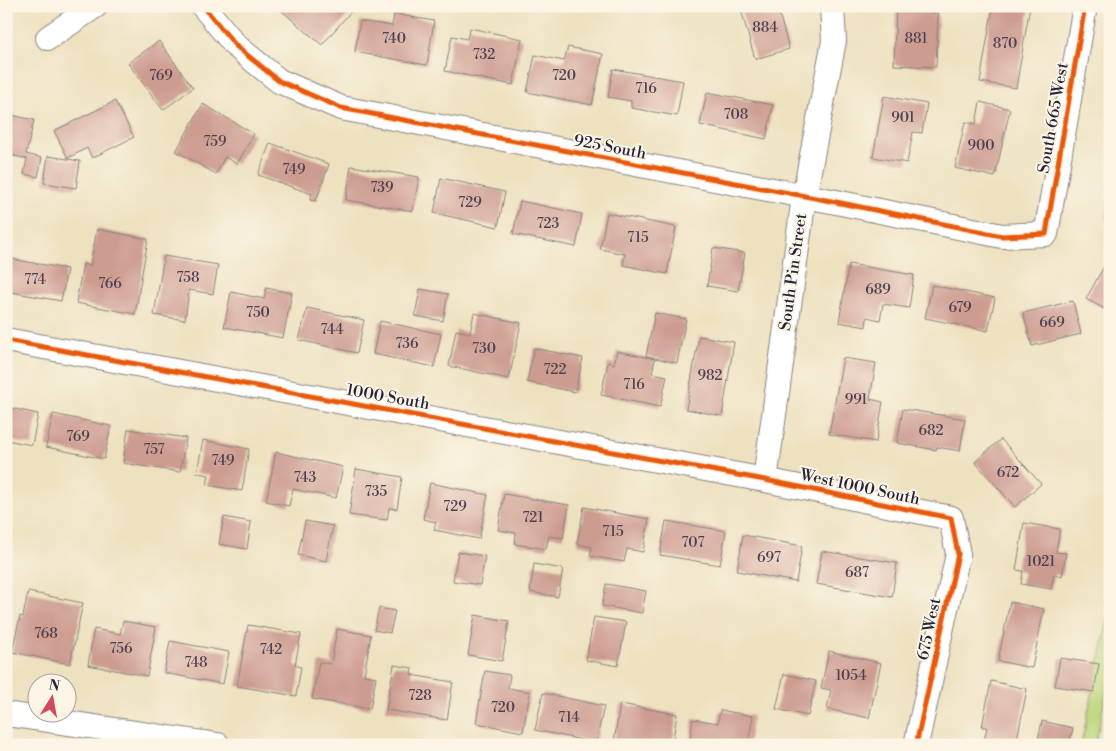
<svg xmlns="http://www.w3.org/2000/svg" width="1116" height="751" viewBox="0 0 1116 751" font-family="'Libre Bodoni',serif">
  <style>
    .green { fill: #bbd57a; stroke: #6e7c5a }
    .building { fill: #cd9c91 }
    .lines { fill: none; stroke-linecap: round; stroke-linejoin: round }
    .street-casing { stroke: #88827d; stroke-width: 26 }
    .street { stroke: #fff; stroke-width: 24 }
    .cycleway-casing { stroke: #fcf5e5; stroke-width: 8 }
    .cycleway { stroke: #e8590c; stroke-width: 5 }
    .labels { text-anchor: middle; dominant-baseline: central; stroke-width: 4; stroke-linejoin: round; paint-order: stroke }
    .number-label { font-size: 14px; fill: #4d4050 }
    .street-label { font-size: 16px; fill: #22223b; stroke: #fcf5e5 }
  </style>
  <rect width="100%" height="100%" fill="#fcf5e5"/>
  <filter id="ink" filterUnits="userSpaceOnUse"><feTurbulence type="fractalNoise" baseFrequency=".02" numOctaves="2"/><feDisplacementMap in="SourceGraphic" scale="10" xChannelSelector="R" yChannelSelector="G"/><feConvolveMatrix kernelMatrix="1 2 1 2 8 2 1 2 1" color-interpolation-filters="sRGB"/></filter>
  <filter id="wash" filterUnits="userSpaceOnUse"><feTurbulence type="fractalNoise" baseFrequency=".0096" numOctaves="4" result="noise"/><feDisplacementMap in="SourceGraphic" scale="20" xChannelSelector="R" yChannelSelector="G"/><feGaussianBlur stdDeviation="1.12" result="paint"/><feColorMatrix in="noise" values="0 0 0 0 0 0 0 0 0 0 0 0 0 0 0 0 0 1.4 0 .05"/><feComposite in="paint" operator="in"/></filter>
  <g filter="url(#wash)">
    <rect width="100%" height="100%" fill="#ede1bf"/>
    <!-- green -->
    <path class="green" d="M1110 610V675L1095 745H1081Z"/>
    <g id="blocks">
      <!-- building -->
      <g class="building">
        <path d="M276 6H350L353 9 322 45Z"/>
        <path d="M740 6H777L789 49 755 59Z"/>
        <path d="M896 6H931V13H938L936 67 894 65Z"/>
        <path d="M993 6H1030L1016 88 980 82Z"/>
        <path d="M394 14 434 21 427 65 355 52 360 21 392 26Z"/>
        <path d="M470 28 522 39 513 85 445 71 452 36 467 39Z"/>
        <path d="M159 41 193 88 163 110 128 63Z"/>
        <path d="M568 47 603 54 592 105 527 92 535 55 564 61Z"/>
        <path d="M613 69 683 81 677 116 631 108V101L608 97Z"/>
        <path d="M707 92 773 105 766 139 700 125Z"/>
        <path d="M884 96 927 104 922 133 913 132 907 163 873 157Z"/>
        <path d="M115 101 134 137 92 158 87 148 68 158 54 131Z"/>
        <path d="M980 102 1010 109 995 177 955 168 965 122 976 124Z"/>
        <path d="M203 104 254 134 237 164 225 157 216 174 176 151Z"/>
        <path d="M6 114 34 120 26 154 42 158 38 177 24 174 27 159 6 154Z"/>
        <path d="M270 143 329 164 316 201 310 200 312 194 258 175Z"/>
        <path d="M48 156 80 161 76 188 44 183Z"/>
        <path d="M351 166 419 177 413 211 346 200Z"/>
        <path d="M441 178 505 192 498 227 434 213Z"/>
        <path d="M1109 195 1110 196V221L1105 220Z"/>
        <path d="M520 201 582 214 576 247 513 234Z"/>
        <path d="M607 213 676 227 667 274 623 265 625 254 600 249Z"/>
        <path d="M97 229 148 239 135 314 76 303 83 264 90 266Z"/>
        <path d="M713 248 745 253 738 291 707 286Z"/>
        <path d="M164 256 218 265 213 294 189 290 185 320 154 315Z"/>
        <path d="M6 258 67 269 61 301 6 291Z"/>
        <path d="M1108 259 1110 260V312L1086 299Z"/>
        <path d="M849 264 914 275 909 308 883 304 880 320 867 317 866 327 839 322Z"/>
        <path d="M932 285 995 298 988 331 925 318Z"/>
        <path d="M266 288 292 293 283 338 224 327 231 292 264 299Z"/>
        <path d="M420 289 448 294 443 321 415 316Z"/>
        <path d="M1073 301 1081 334 1032 346 1023 313Z"/>
        <path d="M307 308 364 320 357 353 299 340Z"/>
        <path d="M474 313 521 323 509 379 449 366 456 330 470 333Z"/>
        <path d="M655 313 686 319 677 363 646 356Z"/>
        <path d="M380 321 441 334 434 367 373 354Z"/>
        <path d="M699 336 734 342 722 416 686 409Z"/>
        <path d="M534 348 583 358 575 392 527 382Z"/>
        <path d="M617 351 655 359 652 373 667 376 660 407 601 395 608 362 614 364Z"/>
        <path d="M843 358 876 363 870 399 883 402 876 442 829 434Z"/>
        <path d="M6 407 38 414 32 445 6 440Z"/>
        <path d="M903 409 965 419 960 451 937 447 936 450 897 443Z"/>
        <path d="M53 414 111 426 104 459 46 447Z"/>
        <path d="M128 429 186 438 180 472 123 463Z"/>
        <path d="M1001 439 1041 484 1015 507 975 462Z"/>
        <path d="M203 440 249 449 242 491 207 485 209 475 197 473Z"/>
        <path d="M276 452 343 467 336 498 293 489 289 506 266 501Z"/>
        <path d="M356 469 402 477 397 509 389 508 387 520 349 515Z"/>
        <path d="M430 483 488 495 479 539 434 530 436 522 423 519Z"/>
        <path d="M504 494 569 505 563 538 549 536 546 549 515 544 516 533 498 530Z"/>
        <path d="M584 507 649 519 643 552 627 549 624 562 590 556 592 547 577 544Z"/>
        <path d="M224 517 251 522 247 549 219 544Z"/>
        <path d="M305 521 333 526 326 561 298 555Z"/>
        <path d="M666 521 726 531 720 565 660 555Z"/>
        <path d="M1024 523 1060 529 1056 552 1066 553 1062 576 1054 574 1051 589 1021 584 1023 571 1016 570Z"/>
        <path d="M743 535 802 546 796 582 737 571Z"/>
        <path d="M822 551 897 563 892 597 816 584Z"/>
        <path d="M458 552 485 556 480 585 453 581Z"/>
        <path d="M534 564 563 569 558 597 530 592Z"/>
        <path d="M606 584 646 591 642 613 602 606Z"/>
        <path d="M28 592 83 603 70 664 12 652 20 616 23 617Z"/>
        <path d="M1010 602 1044 609 1032 668 998 661Z"/>
        <path d="M379 608 395 611 390 633 374 630Z"/>
        <path d="M475 615 509 621 502 661 468 655Z"/>
        <path d="M594 617 626 622 618 666 586 660Z"/>
        <path d="M123 621 156 627 147 676 88 665 94 629 120 634Z"/>
        <path d="M248 625 301 634 295 665 301 667 296 696 237 686Z"/>
        <path d="M337 629 371 635 364 675 376 677 370 709 312 699 319 662 331 664Z"/>
        <path d="M170 641 229 652 223 684 164 673Z"/>
        <path d="M829 651 881 663 869 718 827 709 831 690 821 688Z"/>
        <path d="M1060 658 1099 664 1094 692 1055 686Z"/>
        <path d="M394 665 412 668 411 675 453 682 447 720 386 710Z"/>
        <path d="M485 671 510 675 508 688 530 692 523 732 476 723Z"/>
        <path d="M784 674 816 681 808 716 776 709Z"/>
        <path d="M991 681 1027 689 1016 745 984 741 987 727H982Z"/>
        <path d="M543 693 604 706 596 743 535 730Z"/>
        <path d="M620 704 677 714 672 745H628L614 742Z"/>
        <path d="M720 710 753 716 748 745H689L693 719 718 723Z"/>
        <path d="M1042 721 1073 728 1069 745H1037Z"/>
      </g>
    </g>
  </g>
  <g filter="url(#ink)">
    <use href="#blocks" fill-opacity="0" stroke="#88827d" stroke-width="1"/>
    <g class="lines">
      <defs>
        <g id="street">
          <path d="M203 6 236 46 279 81 341 108 831 201 1002 236 1046 234 1085 6"/>
          <path d="M48 38 95 6"/>
          <path d="M6 340 765 480 951 518 958 554 916 745"/>
          <path d="M765 480 804 197 834 41 832 6"/>
          <path d="M6 714 218 745"/>
        </g>
      </defs>
      <!-- street casing -->
      <use href="#street" class="street-casing"/>
      <!-- street -->
      <use href="#street" class="street"/>
      <defs>
        <g id="cycleway">
          <path d="M203 6 236 46 279 81 341 108 831 201 1002 236 1046 234 1085 6"/>
          <path d="M6 340 765 480 951 518 958 554 916 745"/>
        </g>
      </defs>
      <!-- cycleway casing -->
      <use href="#cycleway" class="cycleway-casing"/>
      <!-- cycleway -->
      <use href="#cycleway" class="cycleway"/>
    </g>
  </g>
  <g class="labels">
    <!-- number labels -->
    <g class="number-label">
      <text x="765" y="28">884</text>
      <text x="394" y="39">740</text>
      <text x="916" y="39">881</text>
      <text x="1005" y="44">870</text>
      <text x="484" y="55">732</text>
      <text x="161" y="76">769</text>
      <text x="564" y="76">720</text>
      <text x="646" y="89">716</text>
      <text x="736" y="115">708</text>
      <text x="903" y="118">901</text>
      <text x="215" y="142">759</text>
      <text x="981" y="146">900</text>
      <text x="294" y="170">749</text>
      <text x="382" y="188">739</text>
      <text x="470" y="203">729</text>
      <text x="548" y="224">723</text>
      <text x="638" y="238">715</text>
      <text x="188" y="278">758</text>
      <text x="35" y="280">774</text>
      <text x="110" y="284">766</text>
      <text x="878" y="290">689</text>
      <text x="960" y="308">679</text>
      <text x="258" y="313">750</text>
      <text x="1052" y="323">669</text>
      <text x="332" y="330">744</text>
      <text x="407" y="344">736</text>
      <text x="484" y="349">730</text>
      <text x="555" y="370">722</text>
      <text x="710" y="376">982</text>
      <text x="634" y="385">716</text>
      <text x="856" y="400">991</text>
      <text x="931" y="431">682</text>
      <text x="78" y="437">769</text>
      <text x="154" y="450">757</text>
      <text x="223" y="461">749</text>
      <text x="1008" y="473">672</text>
      <text x="305" y="478">743</text>
      <text x="376" y="492">735</text>
      <text x="455" y="507">729</text>
      <text x="533" y="518">721</text>
      <text x="613" y="532">715</text>
      <text x="693" y="543">707</text>
      <text x="769" y="558">697</text>
      <text x="1041" y="562">1021</text>
      <text x="857" y="573">687</text>
      <text x="46" y="634">768</text>
      <text x="121" y="649">756</text>
      <text x="271" y="650">742</text>
      <text x="196" y="663">748</text>
      <text x="851" y="676">1054</text>
      <text x="420" y="696">728</text>
      <text x="503" y="708">720</text>
      <text x="569" y="718">714</text>
    </g>
    <!-- street labels -->
    <g class="street-label">
      <text transform="translate(1053 118) rotate(-80)">South 665 West</text>
      <text transform="translate(610 147) rotate(11)">925 South</text>
      <text transform="translate(793 272) rotate(-82)">South Pin Street</text>
      <text transform="translate(388 397) rotate(10)">1000 South</text>
      <text transform="translate(860 487) rotate(12)">West 1000 South</text>
      <text transform="translate(929 629) rotate(-78)">675 West</text>
    </g>
  </g>
  <!-- margin -->
  <rect width="1116" height="751" fill="none" stroke="#fcf5e5" stroke-width="25"/>
  <!-- north arrow -->
  <g transform="translate(52 698) rotate(11)"><circle r="24" fill="#fcf5e5" stroke="#a5a1a1"/>
  <path d="M0-4L9 19L0 12L-9 19Z" fill="#d1495b"/>
  <text y="-8" font-size="14" font-weight="bold" text-anchor="middle" fill="#22223b">N</text>
  </g>
</svg>
